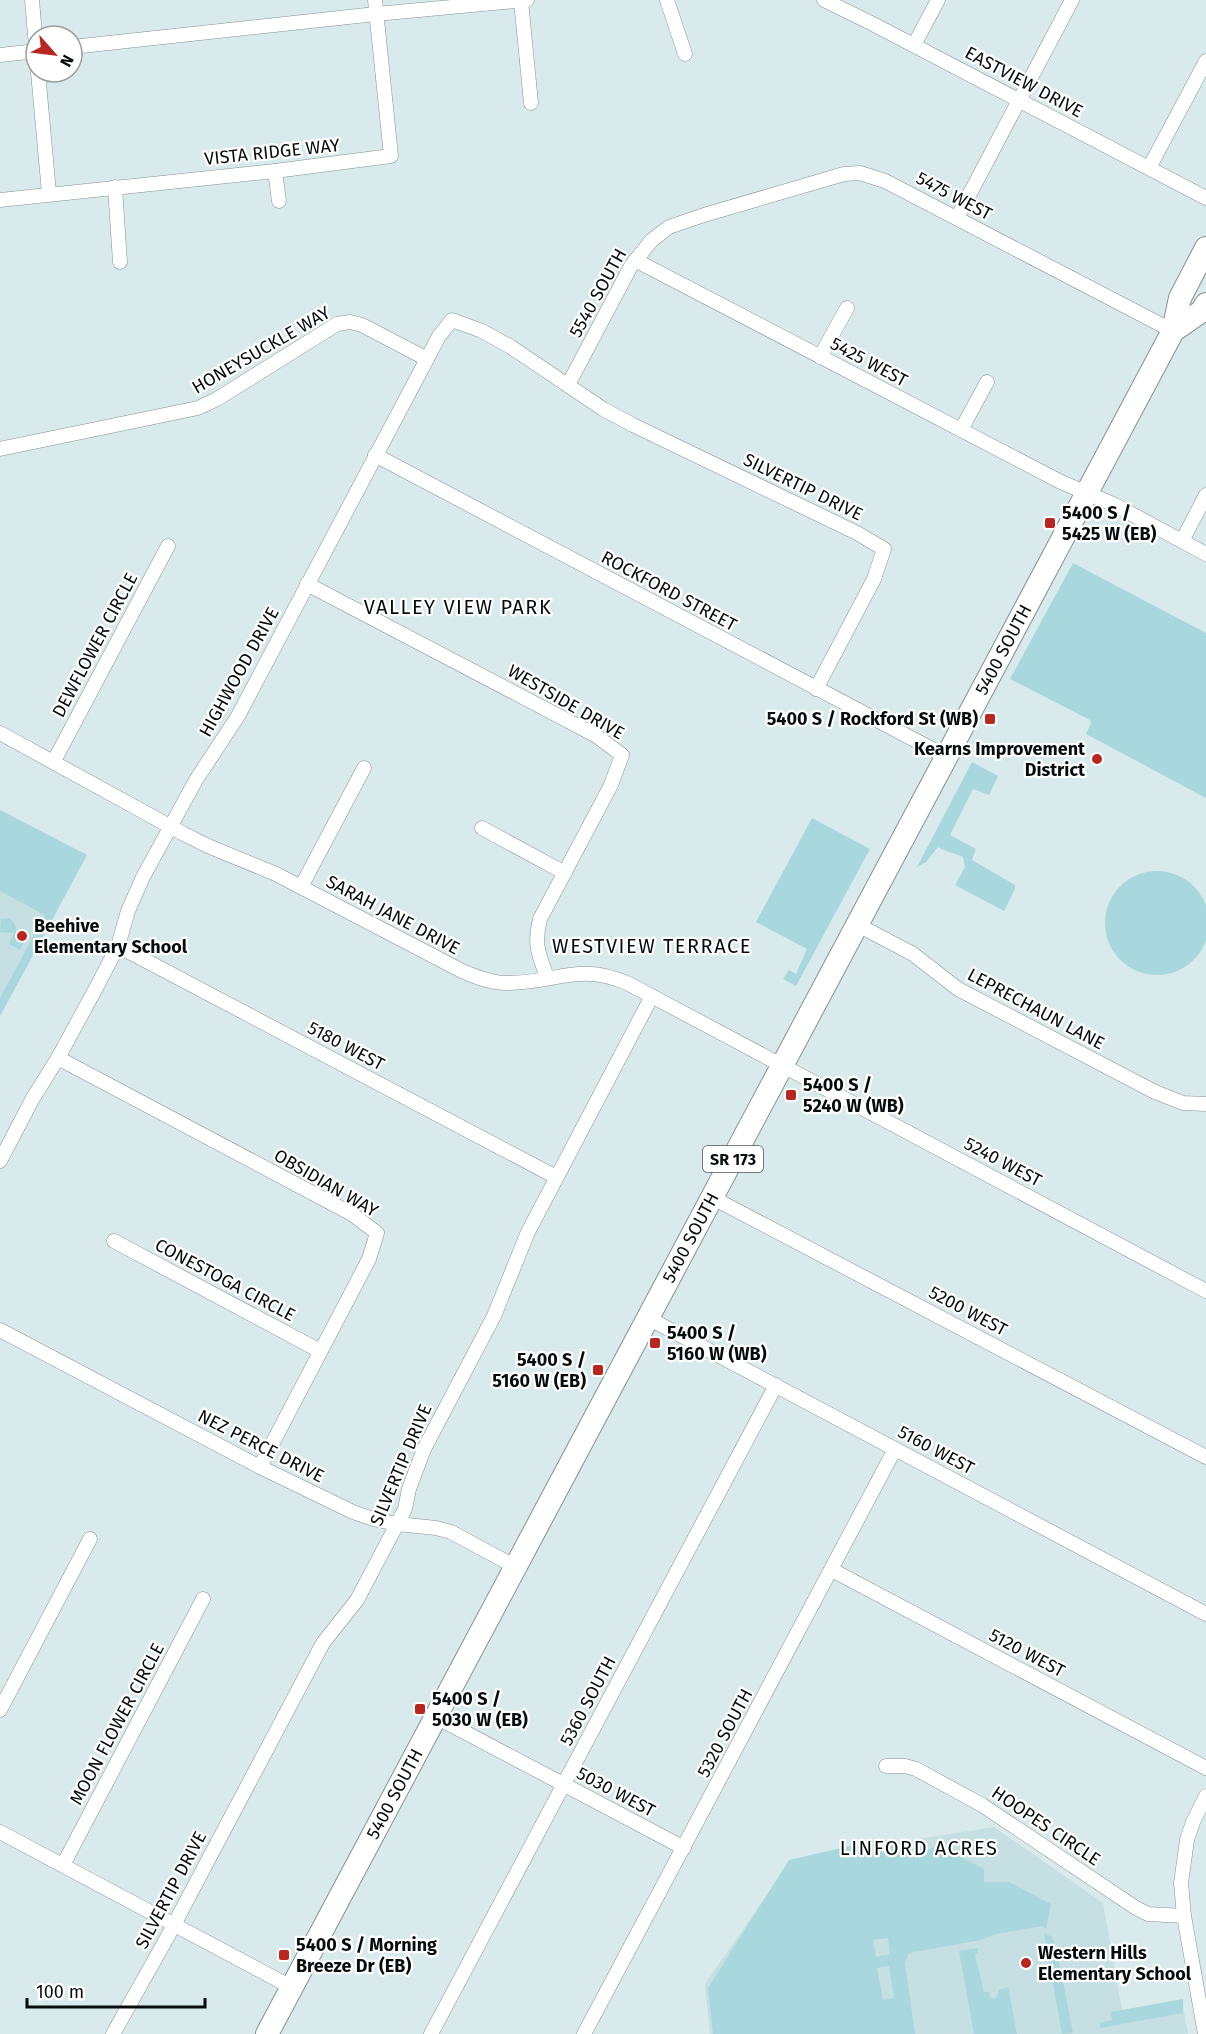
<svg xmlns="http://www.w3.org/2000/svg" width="1206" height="2034" viewBox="0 0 1206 2034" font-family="'Fira Sans',sans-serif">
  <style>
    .built { fill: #c5dfe3 }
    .green { fill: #a9d7de; fill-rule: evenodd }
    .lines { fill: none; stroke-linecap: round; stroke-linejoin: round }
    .street-casing { stroke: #839295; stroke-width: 15 }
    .primary-casing { stroke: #839295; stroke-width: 24 }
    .street { stroke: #fff; stroke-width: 14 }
    .primary { stroke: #fff; stroke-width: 22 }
    .poi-dot { fill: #b62721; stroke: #fff; stroke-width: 2 }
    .labels { text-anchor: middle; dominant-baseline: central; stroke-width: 4.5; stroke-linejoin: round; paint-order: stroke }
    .shield { fill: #fff; stroke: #515656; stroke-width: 1.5 }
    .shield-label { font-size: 16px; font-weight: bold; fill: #070d0d }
    .street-label { font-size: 18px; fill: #070d0d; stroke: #fff }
    .poi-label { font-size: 18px; font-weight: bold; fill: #070d0d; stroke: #fff; text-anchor: start }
    .neighbourhood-label { font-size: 20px; letter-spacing: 1.5px; fill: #070d0d; stroke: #fff }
  </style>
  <rect width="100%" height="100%" fill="#d9eaec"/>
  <!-- built -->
  <g class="built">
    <path d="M0 810 87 855 0 1016Z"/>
    <path d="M994 1827 1103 1903 1122 2010 1182 2001 1188 2034H710L705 1984 792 1859Z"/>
  </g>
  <!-- green -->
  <g class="green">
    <path d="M1073 563 1206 633V798L1086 734 1091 723 1090 720 1010 679Z"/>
    <path d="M972 762 998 776 989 795 973 789 950 835 976 849 972 860 1015 885V889L1004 911 955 885 965 867 963 857C955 853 946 852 938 847L926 862 917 867Z"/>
    <path d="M0 810 87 855 0 1016V998L45 915 0 891Z"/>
    <path d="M812 818 870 849 796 986 783 979 789 970 796 974 807 949 756 922Z"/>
    <circle cx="1157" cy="923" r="52"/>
    <path d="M9 918C14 921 17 927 16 932L26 938 20 950 9 944 14 933 0 932 1 919Z"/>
    <path d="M876 1840H889L909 1856 939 1846 984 1869V1882H1009L1051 1904 1046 1929 1043 1926 996 1934 981 1940 909 1953 905 1963 915 2034H713L708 1988 789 1860ZM888 1938 890 1954 876 1957 873 1940ZM889 1966 894 1998 883 2000 877 1968Z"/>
    <path d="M1044 1933 1052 1937 1059 1962 1073 2033 1062 2034Z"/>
    <path d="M978 1948V1953L975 1954 984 1992H989L990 1998 994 1999 998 1995 999 1990 1008 1987 1017 2034H974L959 1951Z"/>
    <path d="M1183 1999V2013L1100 2028V2023L1112 2020 1111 2012Z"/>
  </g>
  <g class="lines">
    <defs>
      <g id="street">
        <path d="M32 0 36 46"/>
        <path d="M667 0 685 54"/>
        <path d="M824 0 871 23 1206 198"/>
        <path d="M521 1 531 103"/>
        <path d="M914 45 938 0"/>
        <path d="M72 47 376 14 527 0"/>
        <path d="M0 55 36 51"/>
        <path d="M38 72 49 193"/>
        <path d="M1149 168 1206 61"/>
        <path d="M275 171 279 201"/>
        <path d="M115 187 120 262"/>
        <path d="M0 200 275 171 391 156 375 0"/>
        <path d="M957 218 1072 0"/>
        <path d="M635 260 1061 482 1115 505 1206 554"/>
        <path d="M820 357 847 308"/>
        <path d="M568 385 631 266 652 240 669 227 704 215 844 174 860 173 885 181 1173 331"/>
        <path d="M961 430 987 382"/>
        <path d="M0 449 198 408 217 399 337 324 350 322 362 325 427 359"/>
        <path d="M375 455 947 757"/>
        <path d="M1182 541 1206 495"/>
        <path d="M307 584 595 735 622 755 611 785 540 919C534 945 538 953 547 977"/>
        <path d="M0 733 184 834 208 846 276 874 462 971C476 977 491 983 506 983 555 984 578 961 629 984L1206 1291"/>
        <path d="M54 761 168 546"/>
        <path d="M482 828 565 873"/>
        <path d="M301 887 364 768"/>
        <path d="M858 925 913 954 958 989 1155 1092 1183 1103 1206 1104"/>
        <path d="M118 946 556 1177"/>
        <path d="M58 1058 352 1214 377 1233 369 1259 260 1467"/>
        <path d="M0 1161 33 1098 58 1058 96 988 118 946 128 911 143 877 196 780 238 716 427 359 439 336 452 320 482 331 511 347 603 409 633 425 857 533 884 549 874 579 816 689"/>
        <path d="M713 1198 1206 1457"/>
        <path d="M114 1241 320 1351"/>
        <path d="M648 1318 1206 1614"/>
        <path d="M0 1330 260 1467 353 1512 373 1519 397 1524 436 1528 451 1532 516 1567"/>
        <path d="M832 1570 1206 1768"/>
        <path d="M0 1710 90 1539"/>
        <path d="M436 1717 684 1848"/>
        <path d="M886 1766H905L916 1769 982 1805 1136 1908 1148 1914 1184 1916"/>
        <path d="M0 1832 293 1988"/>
        <path d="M63 1865 203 1599"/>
        <path d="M113 2034 168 1936 323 1643 357 1600 405 1509 409 1489 424 1449 494 1316 528 1232 652 996"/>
        <path d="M431 2034 776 1385"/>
        <path d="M584 2034 895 1449"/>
        <path d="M1205 2034 1184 1916 1181 1883 1187 1840 1193 1822 1206 1796"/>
      </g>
      <g id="primary">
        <path d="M1173 331 1202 311 1206 304"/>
        <path id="s1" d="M267 2034 1173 331 1180 298 1206 248"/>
      </g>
    </defs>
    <!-- street casing -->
    <use href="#street" class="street-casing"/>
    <!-- primary casing -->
    <use href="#primary" class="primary-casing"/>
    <!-- street -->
    <use href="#street" class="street"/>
    <!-- primary -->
    <use href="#primary" class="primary"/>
  </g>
  <!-- markers -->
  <g class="poi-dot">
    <rect x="1044" y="517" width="12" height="12" rx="3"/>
    <rect x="984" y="713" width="12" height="12" rx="3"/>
    <circle cx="1097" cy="759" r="6"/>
    <circle cx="22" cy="936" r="6"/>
    <rect x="785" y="1089" width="12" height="12" rx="3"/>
    <rect x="649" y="1337" width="12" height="12" rx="3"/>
    <rect x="592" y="1364" width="12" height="12" rx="3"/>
    <rect x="414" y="1703" width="12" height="12" rx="3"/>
    <rect x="278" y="1949" width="12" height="12" rx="3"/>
    <circle cx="1026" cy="1963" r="6"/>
  </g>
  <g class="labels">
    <!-- shield labels -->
    <rect class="shield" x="703" y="1146" width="60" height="26" rx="4.5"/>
    <g class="shield-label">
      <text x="733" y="1159">SR 173</text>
    </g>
    <!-- street labels -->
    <g class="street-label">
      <text transform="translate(1024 82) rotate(28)">EASTVIEW DRIVE</text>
      <text transform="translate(272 152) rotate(-6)">VISTA RIDGE WAY</text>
      <text transform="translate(954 196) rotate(28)">5475 WEST</text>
      <text transform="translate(598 293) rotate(-61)">5540 SOUTH</text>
      <text transform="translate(261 350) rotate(-30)">HONEYSUCKLE WAY</text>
      <text transform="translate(869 362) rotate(28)">5425 WEST</text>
      <text transform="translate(803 487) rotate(26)">SILVERTIP DRIVE</text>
      <text transform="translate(669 591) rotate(28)">ROCKFORD STREET</text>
      <text transform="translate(95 645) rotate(-62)">DEWFLOWER CIRCLE</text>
      <text stroke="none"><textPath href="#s1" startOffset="1568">5400 SOUTH</textPath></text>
      <text transform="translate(239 672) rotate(-61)">HIGHWOOD DRIVE</text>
      <text transform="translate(566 702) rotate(30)">WESTSIDE DRIVE</text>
      <text transform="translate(393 915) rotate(28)">SARAH JANE DRIVE</text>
      <text transform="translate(1036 1009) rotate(28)">LEPRECHAUN LANE</text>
      <text transform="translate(346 1046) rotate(28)">5180 WEST</text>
      <text transform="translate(1003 1162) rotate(28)">5240 WEST</text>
      <text transform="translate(326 1183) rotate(30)">OBSIDIAN WAY</text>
      <text stroke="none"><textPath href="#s1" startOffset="902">5400 SOUTH</textPath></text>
      <text transform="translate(225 1280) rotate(28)">CONESTOGA CIRCLE</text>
      <text transform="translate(968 1311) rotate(28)">5200 WEST</text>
      <text transform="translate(261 1446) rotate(27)">NEZ PERCE DRIVE</text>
      <text transform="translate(936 1450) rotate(28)">5160 WEST</text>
      <text transform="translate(401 1465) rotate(-67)">SILVERTIP DRIVE</text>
      <text transform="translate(1027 1653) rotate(28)">5120 WEST</text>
      <text transform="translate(588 1701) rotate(-62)">5360 SOUTH</text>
      <text transform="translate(117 1724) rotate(-62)">MOON FLOWER CIRCLE</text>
      <text transform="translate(725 1733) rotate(-62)">5320 SOUTH</text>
      <text transform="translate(616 1792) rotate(28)">5030 WEST</text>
      <text stroke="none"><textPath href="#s1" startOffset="272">5400 SOUTH</textPath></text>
      <text transform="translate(1046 1826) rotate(34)">HOOPES CIRCLE</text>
      <text transform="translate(171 1890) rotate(-62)">SILVERTIP DRIVE</text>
    </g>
    <!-- poi labels -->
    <g class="poi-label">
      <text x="1062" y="513">5400 S /<tspan x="1062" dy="21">5425 W (EB)</tspan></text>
      <text x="978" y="719" text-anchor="end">5400 S / Rockford St (WB)</text>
      <text x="1085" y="749" text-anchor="end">Kearns Improvement<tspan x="1085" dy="21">District</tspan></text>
      <text x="34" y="926">Beehive<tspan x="34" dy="21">Elementary School</tspan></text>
      <text x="803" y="1085">5400 S /<tspan x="803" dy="21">5240 W (WB)</tspan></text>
      <text x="667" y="1333">5400 S /<tspan x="667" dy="21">5160 W (WB)</tspan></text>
      <text x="586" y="1360" text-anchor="end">5400 S /<tspan x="586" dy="21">5160 W (EB)</tspan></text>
      <text x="432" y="1699">5400 S /<tspan x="432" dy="21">5030 W (EB)</tspan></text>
      <text x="296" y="1945">5400 S / Morning<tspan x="296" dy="21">Breeze Dr (EB)</tspan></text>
      <text x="1038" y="1953">Western Hills<tspan x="1038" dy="21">Elementary School</tspan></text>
    </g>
    <!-- neighbourhood labels -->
    <g class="neighbourhood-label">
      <text x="458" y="607">VALLEY VIEW PARK</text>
      <text x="652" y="946">WESTVIEW TERRACE</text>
      <text x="919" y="1848">LINFORD ACRES</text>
    </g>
  </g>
  <!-- north arrow -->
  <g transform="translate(54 54) rotate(118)"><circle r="28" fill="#ffffff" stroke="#9c9e9e" stroke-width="1.5"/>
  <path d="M0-4.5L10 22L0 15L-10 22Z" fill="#b62721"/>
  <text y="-9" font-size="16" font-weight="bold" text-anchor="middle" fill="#070d0d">N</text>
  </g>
  <!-- scale -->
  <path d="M27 1998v9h178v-9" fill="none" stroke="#070d0d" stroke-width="3"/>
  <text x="36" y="1998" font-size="18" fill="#070d0d" stroke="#ffffff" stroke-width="4.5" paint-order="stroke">100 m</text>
</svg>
